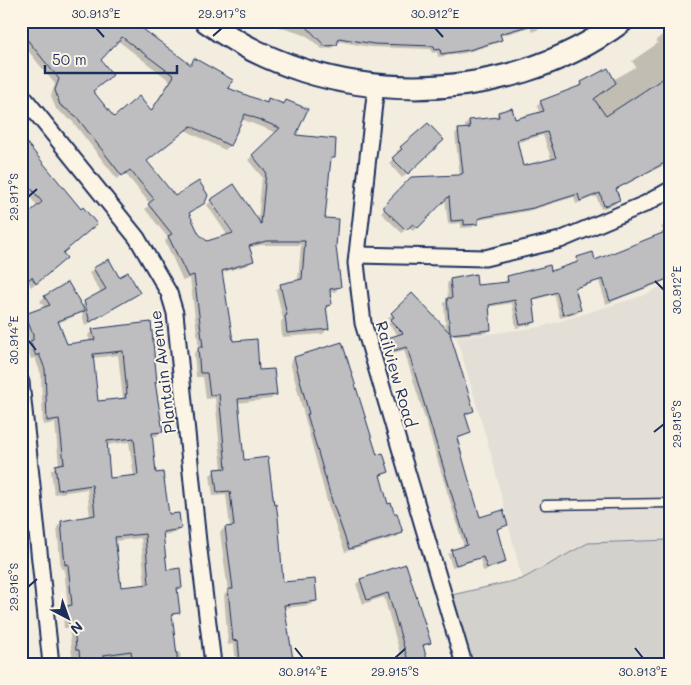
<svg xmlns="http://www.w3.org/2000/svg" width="691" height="685" viewBox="0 0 691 685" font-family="Mali,sans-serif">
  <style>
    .built { fill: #e3dfd6 }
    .green { fill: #d3d1cc; stroke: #778095 }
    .shadow { fill: #0003; fill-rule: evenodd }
    .building { fill: #bebec0; stroke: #1b2f5e; fill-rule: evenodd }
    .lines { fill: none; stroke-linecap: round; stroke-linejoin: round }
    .lane-casing { stroke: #1b2f5e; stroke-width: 11 }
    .street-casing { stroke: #1b2f5e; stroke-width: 19 }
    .secondary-casing { stroke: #1b2f5e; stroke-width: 26 }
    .lane { stroke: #fcf5e5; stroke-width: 8 }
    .street { stroke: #fcf5e5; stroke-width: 15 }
    .secondary { stroke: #fcf5e5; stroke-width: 22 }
    .ticks { fill: none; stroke: #1b2f5e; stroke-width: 2 }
    .labels { text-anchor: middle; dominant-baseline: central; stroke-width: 4; stroke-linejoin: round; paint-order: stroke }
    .street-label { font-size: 16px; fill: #1b2f5e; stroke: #fcf5e5 }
    .neatline { fill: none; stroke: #1b2f5e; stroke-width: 2 }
    .ticks-label { font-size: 12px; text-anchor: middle; fill: #1b2f5e }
  </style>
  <rect width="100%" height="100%" fill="#f3ede0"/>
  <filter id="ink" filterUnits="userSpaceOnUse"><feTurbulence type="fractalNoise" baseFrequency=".02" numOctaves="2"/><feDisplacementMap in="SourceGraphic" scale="10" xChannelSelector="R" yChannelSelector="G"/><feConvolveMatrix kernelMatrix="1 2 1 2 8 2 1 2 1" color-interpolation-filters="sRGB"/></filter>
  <g filter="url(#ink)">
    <!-- built -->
    <path class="built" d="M670 282V540L588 543 522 579 491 454 457 338 541 327 642 296Z"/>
    <!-- green -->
    <path class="green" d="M670 540V664H463L443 597 522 579 588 543Z"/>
    <!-- shadow -->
    <g class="shadow">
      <path d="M21 21H131L190 65 195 60 227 89 265 103 269 99 283 105 286 102 294 136 333 157 330 161 323 219 335 247 339 287 335 292H329L330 304 325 310 327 329 323 334 282 337 281 322 283 319 276 290 281 286 298 281 301 245H260L248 248 252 260 248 265 221 273 232 342 276 394 271 399 237 403 242 461 282 583 316 601 311 605 283 608 287 637H290L292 664H236L234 644 228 645 224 595 228 591 220 532 225 528 230 527 226 495 213 496 210 475 215 471 222 470 215 398 206 399 203 377H196L194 353 199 349 190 278 183 281 165 241 168 238 145 209 150 204 125 173 117 179 72 121 56 109 51 96 55 84 21 42ZM117 40 170 81 150 112 113 119 92 91 99 60ZM241 119 277 133 248 160 262 177 258 221 236 239 210 202 207 205 228 236 207 242 198 235 188 214 204 202 175 198 146 161 185 130 225 150 229 146Z"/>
      <path d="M271 21H558L532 32 530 27 500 36 501 40 497 43 465 53 438 57 437 52 432 53 431 49 370 47 337 41 332 48 322 49 307 36 270 24Z"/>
      <path d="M670 29V162L615 190 618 200 615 204 601 209 596 196 576 204 574 197 528 211 479 220 473 227 461 228V223L448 224 445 198 413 231 408 226 402 233 381 213 411 179 460 177 455 134 459 130H466L465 125 469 121 495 118 498 113 514 120 540 114 537 106 541 102 577 87 608 69 613 80 636 67 632 61 658 43 656 40ZM543 135 552 161 522 168 516 143Z"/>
      <path d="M21 138 61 253V262L31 287 27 280 38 207 21 186Z"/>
      <path d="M442 140 402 178 389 163 398 154 396 152 401 148Z"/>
      <path d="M670 221V279L606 304 599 281 574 289 580 310 576 314 560 318 554 294 532 301 535 322 531 325 516 328 512 303 488 307 490 329 486 333 450 336 472 411 464 416 469 433 456 440 480 518 506 525 496 531 505 562 501 565 483 571 480 559 452 567 448 554 464 547 404 350 389 354 385 343 399 336 388 324 391 321 388 318 412 295 446 331 444 303 448 299 447 284 450 280 476 286 504 283 508 277 551 272 575 264 577 258 594 261 665 233 661 227Z"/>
      <path d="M94 269 119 279 139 293 85 326 82 313 58 323 66 345 90 342 88 335 93 330 150 323 156 382 154 384 161 431 157 436 151 437 154 474 168 515 180 529 175 533 162 535 166 571 181 587 176 592 178 612 171 617 175 653 180 652 181 664H128L127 655 102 659 94 664H73L69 628H64L63 612 68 607 64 568 61 569 57 527 62 522 90 517 87 489 54 494 51 470 59 465 55 423 43 425 41 374 35 358 31 359 26 346 29 341 21 320 26 315 45 308 40 301 45 297 81 306 101 293 89 273ZM118 355 123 398 97 403 93 358ZM129 442 134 477 109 480 106 445ZM141 538 145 586 120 589 114 541Z"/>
      <path d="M294 358 388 472 380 477 387 506 401 533 397 537 345 552 328 505 290 362Z"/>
      <path d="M405 566 429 642 422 648 427 664H403L384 597 363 604 356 584 361 580Z"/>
    </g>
    <!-- building -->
    <g class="building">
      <path d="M21 21H136L135 23 191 65 194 58 233 80 228 88 267 103 268 98 284 104 286 100 308 109 296 135 336 139 335 158H331L325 218 338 219 336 247 341 287 330 289 331 305 326 306 329 329 287 333 285 316 287 315 280 284 302 279 305 241H266L249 246 254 261 222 271 233 341 257 339 259 370 274 369 277 395 238 399 244 460 268 457 274 505 276 504 278 517 283 582 315 579 317 601 284 605 293 659 267 662V664H240L238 640 233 641 228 589H233L225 527 234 526 230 491 217 492 214 469 226 468 219 394 210 395 207 373H200L198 347H203L194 275 188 277 168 236 172 234 148 204 154 199 130 170 122 176 76 116 60 105 55 90 59 79 21 32ZM122 37 174 76 151 111 139 96 114 117 93 91 113 75 101 60ZM245 114 280 128 252 155 266 172 261 224 234 184 210 200 233 233 207 241 199 234 189 213 205 203 208 195 199 181 175 196 147 161 191 126 230 146Z"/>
      <path d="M301 21H358L397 28V25L432 26 431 21H530L531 25 500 34 502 40 469 50 441 54 440 49 435 50 434 46 374 44 339 38 337 45 325 46Z"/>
      <path d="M608 68 616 83 594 99 606 116 670 74V160L616 189 620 200 604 206 600 193 580 201 578 194 533 208 484 217 478 219V224L464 225V220L451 221 449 196 418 228 413 224 406 230 384 209V205L411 177 459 175 463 173 458 129 470 128 469 120 499 117 498 112 512 108 515 119 544 111 540 101 582 85 581 82ZM547 132 556 158 523 166 517 140Z"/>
      <path d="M428 123 444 140 408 174 392 158 402 149 400 147Z"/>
      <path d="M21 136 81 209 83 207 97 224 63 253 67 258 36 284 32 277 21 285V219L42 202 21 176Z"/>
      <path d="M670 230V278L610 301 603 279 575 288 581 310 563 315 557 292 533 299 536 322 520 325 515 300 489 305 491 330 450 334 474 411 465 414 471 433 457 438 468 477 480 517 503 510 508 525 497 529 506 562 487 568 483 557 456 565 451 550 467 545 407 347 392 351 388 338 403 333 390 320 394 317 391 313 412 293 450 333 447 298H452L450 279 476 274 477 285 508 282 507 276 550 265 551 271 578 262 577 257 593 252 595 260Z"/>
      <path d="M109 259 119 277 128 272 140 293 90 322 84 301 106 289 93 268Z"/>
      <path d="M68 282 85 311 58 321 67 344 95 340 92 329 151 322 157 382H155L163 432 152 433 156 473 163 472 169 514 179 513 181 529 163 532 167 570 180 568 182 588H177L180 613 172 614 178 664H133L131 651 104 655V659L80 661 79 650H76L74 624H69L67 606 72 605 68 564 65 565 61 521 95 515 92 485 58 490 55 465 64 463 59 419 47 421 45 369 39 354 36 356 30 341 33 340V335L25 314 50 305 44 296ZM123 351 127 394H125L126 398 98 401 93 354ZM134 438 138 475 110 478 107 441ZM145 534 149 584 121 587 115 537Z"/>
      <path d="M342 342 377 455 383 453 389 472 380 475 388 504 391 503 394 513H397L403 533 349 549 332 501 307 414H309L294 357Z"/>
      <path d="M406 564 431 643 423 645 428 664H409L388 593 367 600 360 579Z"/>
    </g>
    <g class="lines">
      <defs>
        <path id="lane" d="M545 505 670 503"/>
        <g id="street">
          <path d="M376 86 356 263 363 323 464 664"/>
          <path d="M21 94 137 238 169 293 175 313 198 542 213 664"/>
          <path d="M357 255 485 258 560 240 645 204 670 190"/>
          <path d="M21 382 51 664"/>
        </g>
        <path id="secondary" d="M206 21C324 109 503 110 622 21"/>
      </defs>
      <!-- lane casing -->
      <use href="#lane" class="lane-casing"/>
      <!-- street casing -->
      <use href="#street" class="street-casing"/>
      <!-- secondary casing -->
      <use href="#secondary" class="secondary-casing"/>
      <!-- lane -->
      <use href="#lane" class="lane"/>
      <!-- street -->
      <use href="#street" class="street"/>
      <!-- secondary -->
      <use href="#secondary" class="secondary"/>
    </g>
  </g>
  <!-- ticks -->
  <path class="ticks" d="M96 28 104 37M435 28 443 37M213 36 222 28M28 197 37 189M655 281 664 290M28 340 36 350M654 432 664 424M28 587 37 579M295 648 303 658M635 648 643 658M395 658 405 649"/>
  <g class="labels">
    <!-- street labels -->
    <g class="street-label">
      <text transform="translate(162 372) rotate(-97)">Plantain Avenue</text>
      <text transform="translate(397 374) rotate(74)">Railview Road</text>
    </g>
  </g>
  <!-- margin -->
  <rect width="691" height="685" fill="none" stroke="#fcf5e5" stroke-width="55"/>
  <!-- north arrow -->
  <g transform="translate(68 618) rotate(139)" stroke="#fcf5e5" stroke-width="4" paint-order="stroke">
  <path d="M0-4L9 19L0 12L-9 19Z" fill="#1b2f5e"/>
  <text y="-8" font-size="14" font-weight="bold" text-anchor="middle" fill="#1b2f5e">N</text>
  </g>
  <!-- scale -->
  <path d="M45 65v8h132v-8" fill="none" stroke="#1b2f5e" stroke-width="2.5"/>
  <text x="52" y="65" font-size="15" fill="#1b2f5e" stroke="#fcf5e5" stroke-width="4" paint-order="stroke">50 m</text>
  <rect x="28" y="28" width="636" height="630" class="neatline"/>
  <g class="ticks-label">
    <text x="96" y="18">30.913°E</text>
    <text x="222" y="18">29.917°S</text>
    <text x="435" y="18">30.912°E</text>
    <text transform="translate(14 197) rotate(-90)" y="4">29.917°S</text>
    <text transform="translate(677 290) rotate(-90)" y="4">30.912°E</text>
    <text transform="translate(14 340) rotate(-90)" y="4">30.914°E</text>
    <text transform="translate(677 424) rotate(-90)" y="4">29.915°S</text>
    <text transform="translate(14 587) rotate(-90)" y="4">29.916°S</text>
    <text x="303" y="676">30.914°E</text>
    <text x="395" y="676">29.915°S</text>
    <text x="643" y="676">30.913°E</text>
  </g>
</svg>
